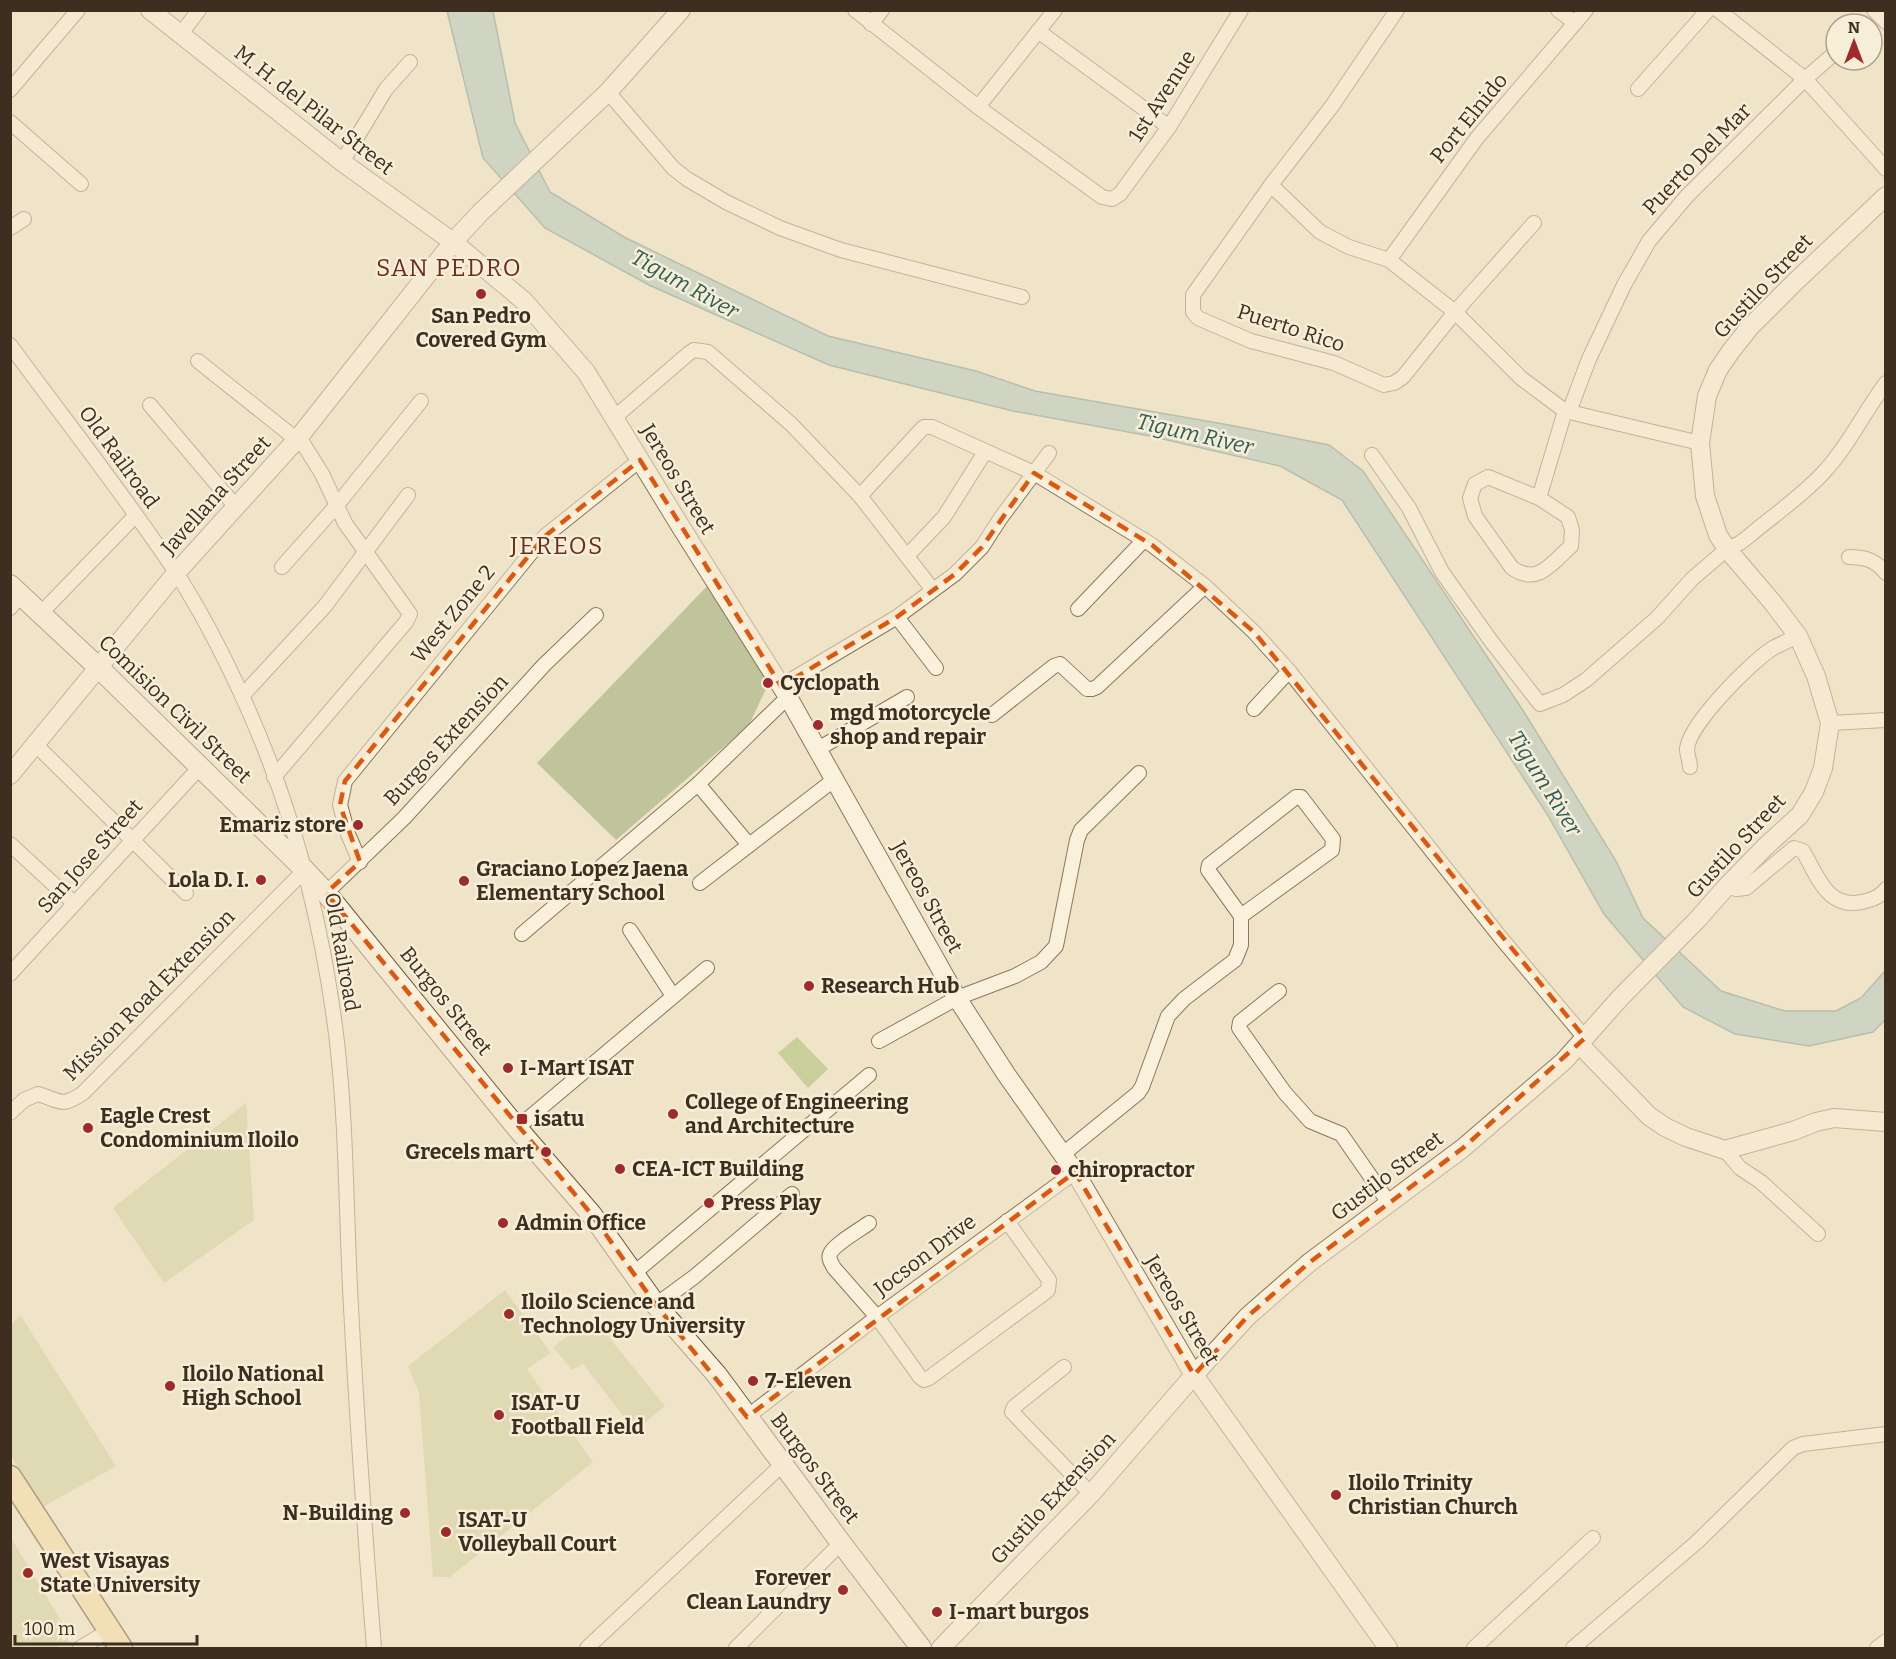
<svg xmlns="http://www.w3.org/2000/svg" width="1896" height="1659" viewBox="0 0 1896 1659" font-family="Bitter,serif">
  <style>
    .green { fill: #c9cf9b }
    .cemetery { fill: #bfc49a }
    .water { fill: #a9c4bc; stroke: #6f938a; stroke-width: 1.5 }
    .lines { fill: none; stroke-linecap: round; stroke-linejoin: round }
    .minor-casing { stroke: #8d765c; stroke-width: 16 }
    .tertiary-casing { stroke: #8d765c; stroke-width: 20 }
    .secondary-casing { stroke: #6f573f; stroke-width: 22 }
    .primary-casing { stroke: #5b4430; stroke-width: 25 }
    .minor { stroke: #faf1dc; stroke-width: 14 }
    .tertiary { stroke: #faf1dc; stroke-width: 18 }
    .secondary { stroke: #faf1dc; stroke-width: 20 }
    .primary { stroke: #f3d9a0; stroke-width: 22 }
    .marked { fill: none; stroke: #df570d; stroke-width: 4.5; stroke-dasharray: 12 8; stroke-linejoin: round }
    .poi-dot { fill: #9e2a2b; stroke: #f7eed8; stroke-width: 2 }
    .labels { text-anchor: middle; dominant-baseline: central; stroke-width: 5; stroke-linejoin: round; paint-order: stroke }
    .street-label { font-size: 21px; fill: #3d2e20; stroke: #f7eed8 }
    .poi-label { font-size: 21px; font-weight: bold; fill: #3d2e20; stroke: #f7eed8; text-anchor: start }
    .water-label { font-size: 22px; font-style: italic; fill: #2f5d5a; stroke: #f7eed8 }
    .quarter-label { font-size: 24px; letter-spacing: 1.5px; fill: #6b2e1e; stroke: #f7eed8 }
  </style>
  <rect width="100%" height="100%" fill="#f0e4c8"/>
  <!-- green -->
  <g class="green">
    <path d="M797 1037 828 1069 808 1088 778 1053Z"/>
    <path d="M246 1103 254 1220 164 1283 113 1208Z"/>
    <path d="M505 1290 551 1353 527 1369 593 1462 450 1577H433L419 1393 408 1366Z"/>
    <path d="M21 1316 116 1466 43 1507 11 1456V1323Z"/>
    <path d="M593 1318 665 1406 635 1431 583 1364 572 1370 553 1347Z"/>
    <path d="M11 1538 72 1639 56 1648H11Z"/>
  </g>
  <!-- cemetery -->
  <path class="cemetery" d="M712 581 774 672 749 725 616 840 537 763Z"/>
  <!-- water -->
  <path class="water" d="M447 11H493L515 123 550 192 624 237 828 336 976 371 1035 391 1229 425 1329 445 1363 471 1524 712 1616 861 1643 918 1721 991 1785 1011H1836L1861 998 1885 971V1020L1873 1032 1809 1046 1735 1034 1683 1007 1604 914 1547 814 1342 500 1280 466 1150 436 1013 411 829 365 649 285 545 228 483 158Z"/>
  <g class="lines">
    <defs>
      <g id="minor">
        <path d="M855 10 978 107 1102 197 1112 199 1120 194 1169 127 1241 10"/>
        <path d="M1397 10 1332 106 1271 185 1193 295V312L1198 318 1251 341 1334 363 1384 385 1394 383 1403 377 1455 312 1534 223"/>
        <path d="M1718 10 1805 79 1886 169"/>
        <path d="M1874 10 1886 22"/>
        <path d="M1575 23 1586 10"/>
        <path d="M871 24 882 10"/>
        <path d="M1038 31 1169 127"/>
        <path d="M180 35 199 10"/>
        <path d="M1638 89 1708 10"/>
        <path d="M10 90 78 10"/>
        <path d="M608 92 673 168 687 179 726 202 780 228 841 250 1022 297"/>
        <path d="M978 107 1055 10"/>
        <path d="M10 122 81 184"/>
        <path d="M342 162 386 89 410 62"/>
        <path d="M1271 185 1320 232 1349 247 1389 260 1455 312 1521 378 1565 411 1700 443"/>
        <path d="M10 228 24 219"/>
        <path d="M1389 260 1477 138 1575 23 1558 10"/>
        <path d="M10 345C65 420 123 493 175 571 201 611 224 656 244 700 293 808 323 925 337 1042 347 1130 346 1219 351 1307 357 1421 365 1535 374 1648"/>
        <path d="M198 361 296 439"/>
        <path d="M150 405 236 507"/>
        <path d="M1569 412 1589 359 1624 285 1649 241 1687 196 1805 79 1836 52"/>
        <path d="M615 417 688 354 694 350 708 352 791 424 860 496 933 590"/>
        <path d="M1372 455 1409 508 1442 572 1491 641 1540 704 1563 695 1586 680 1657 618 1692 579 1727 549 1740 543 1749 536C1774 515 1802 496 1824 472 1849 445 1864 412 1886 383"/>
        <path d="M860 496 919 432 924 427H932L1034 473 1152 545 1205 586 1254 632 1289 671 1501 938 1585 1038"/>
        <path d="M1539 498 1488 477 1475 484 1470 498 1475 516 1512 568C1538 586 1552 563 1571 546L1572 530 1568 517 1539 498 1565 411"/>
        <path d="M907 556 944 517 985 452"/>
        <path d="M1849 557C1865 557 1875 560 1886 573"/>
        <path d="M282 567 337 505 421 401"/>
        <path d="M10 608 21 595"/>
        <path d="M1078 609 1144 540"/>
        <path d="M41 613 136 515"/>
        <path d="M897 617 936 668"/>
        <path d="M781 686 897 617 955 574 982 547 1000 519 1049 453"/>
        <path d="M242 696 325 606 408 495"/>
        <path d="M1254 709 1289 671"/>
        <path d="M992 715 1054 666 1060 664 1087 689H1092L1097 687 1205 586"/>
        <path d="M1830 723 1886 720"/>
        <path d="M36 745 186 893"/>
        <path d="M818 749 907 697"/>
        <path d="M1690 767C1690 762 1687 754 1687 749 1689 724 1751 662 1773 648 1781 644 1789 640 1798 636"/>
        <path d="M274 777 406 622 410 614 345 523 322 474 299 437"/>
        <path d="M698 784 749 845"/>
        <path d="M10 844 74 903"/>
        <path d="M360 862 348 834 340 805 345 781 544 537 640 460"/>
        <path d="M700 883 835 779"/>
        <path d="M1727 886 1736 889 1746 888 1794 848 1803 851C1818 877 1828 912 1866 901 1874 899 1881 896 1886 889"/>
        <path d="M326 893 404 818 544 665 596 615"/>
        <path d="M630 930 673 996"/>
        <path d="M522 934 698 784 788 697"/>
        <path d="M10 974 200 767"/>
        <path d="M1279 991 1240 1022 1239 1028 1285 1093 1310 1121 1341 1134 1389 1203"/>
        <path d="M879 1041 957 998 1015 976 1041 962 1056 946 1077 840 1081 830 1139 773"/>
        <path d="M10 1113 24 1100 38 1094C61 1101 61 1108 83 1093L305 870"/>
        <path d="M517 1128 707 968"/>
        <path d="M1725 1150 1740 1168 1761 1182 1818 1234"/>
        <path d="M1062 1155 1138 1093 1142 1087 1168 1016 1184 999 1235 960 1241 945V916L1208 870 1209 865 1296 797H1301L1333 839 1332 850 1241 916"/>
        <path d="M869 1223C861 1229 833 1245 830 1254 828 1259 832 1264 834 1268L877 1317 1075 1172"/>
        <path d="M633 1274 869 1075"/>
        <path d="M656 1305 694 1277 792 1194"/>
        <path d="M1064 1367 1014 1407 1012 1412 1091 1494"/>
        <path d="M747 1417 877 1317 920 1377 924 1380 929 1378 1043 1294 1048 1290 1049 1280 1007 1221"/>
        <path d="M80 1648 110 1630"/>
        <path d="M587 1648 783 1464"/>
        <path d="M736 1648 841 1543"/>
        <path d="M1474 1648 1593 1538"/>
        <path d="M1573 1648 1697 1542 1793 1448 1803 1444 1886 1434"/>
        <path d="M1877 1648 1886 1641"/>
      </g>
      <g id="tertiary">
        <path d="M150 10 342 162 453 242 524 301 586 372 679 524 788 697 957 998 1006 1074 1075 1172 1194 1375 1388 1648"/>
        <path d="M10 775 176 573 299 437 453 242 481 212 608 92 681 10"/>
        <path d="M1580 1045 1649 1116 1665 1127 1686 1137 1725 1150 1793 1131 1816 1122 1834 1118 1886 1122"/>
        <path d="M941 1648 1091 1494 1194 1375 1248 1316 1310 1262 1463 1148 1564 1061 1620 998 1697 920 1727 886 1765 847 1800 815 1814 792 1823 768 1830 723 1816 676 1798 636 1773 603 1727 549 1718 535 1705 496 1700 443 1707 396 1718 370 1731 351 1750 327 1795 282 1886 196"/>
      </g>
      <path id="secondary" d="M10 585 99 668 300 865 326 893 517 1128 592 1215 656 1305 717 1375 841 1543 921 1648"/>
      <path id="primary" d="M10 1477 121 1648"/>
    </defs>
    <!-- minor casing -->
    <use href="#minor" class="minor-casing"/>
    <!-- tertiary casing -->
    <use href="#tertiary" class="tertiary-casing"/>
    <!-- secondary casing -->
    <use href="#secondary" class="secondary-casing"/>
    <!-- primary casing -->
    <use href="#primary" class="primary-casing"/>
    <!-- minor -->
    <use href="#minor" class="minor"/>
    <!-- tertiary -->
    <use href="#tertiary" class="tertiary"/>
    <!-- secondary -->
    <use href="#secondary" class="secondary"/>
    <!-- primary -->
    <use href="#primary" class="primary"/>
  </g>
  <!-- marked area -->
  <path d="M0 0H1896V1659H0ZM640 460 781 686 897 617 955 574 982 547 1034 473 1152 545 1254 632 1585 1038 1463 1148 1310 1262 1248 1316 1194 1375 1075 1172 747 1417 656 1305 592 1215 326 893 360 862 340 805 345 781 544 537Z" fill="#f0e4c8" fill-opacity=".55" fill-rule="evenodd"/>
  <path class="marked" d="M640 460 781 686 897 617 955 574 982 547 1034 473 1152 545 1254 632 1585 1038 1463 1148 1310 1262 1248 1316 1194 1375 1075 1172 747 1417 656 1305 592 1215 326 893 360 862 340 805 345 781 544 537Z"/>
  <!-- markers -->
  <g class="poi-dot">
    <circle cx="481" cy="294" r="6"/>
    <circle cx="768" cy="683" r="6"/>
    <circle cx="818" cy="725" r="6"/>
    <circle cx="358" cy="825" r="6"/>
    <circle cx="261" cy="880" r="6"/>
    <circle cx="464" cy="881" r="6"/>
    <circle cx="809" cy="986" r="6"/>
    <circle cx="508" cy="1068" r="6"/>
    <circle cx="673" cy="1114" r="6"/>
    <rect x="516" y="1113" width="12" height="12" rx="3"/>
    <circle cx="88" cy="1128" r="6"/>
    <circle cx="546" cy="1152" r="6"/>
    <circle cx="620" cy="1169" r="6"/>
    <circle cx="1056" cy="1170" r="6"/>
    <circle cx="709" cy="1203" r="6"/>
    <circle cx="503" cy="1223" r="6"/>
    <circle cx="509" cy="1314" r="6"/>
    <circle cx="753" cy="1381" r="6"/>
    <circle cx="170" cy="1386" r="6"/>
    <circle cx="499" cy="1415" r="6"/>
    <circle cx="1336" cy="1495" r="6"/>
    <circle cx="405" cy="1513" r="6"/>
    <circle cx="446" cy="1532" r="6"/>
    <circle cx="28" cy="1573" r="6"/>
    <circle cx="843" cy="1590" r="6"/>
    <circle cx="937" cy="1612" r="6"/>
  </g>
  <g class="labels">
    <!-- street labels -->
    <g class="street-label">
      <text transform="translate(1162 96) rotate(-57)">1st Avenue</text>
      <text transform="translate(314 110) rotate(38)">M. H. del Pilar Street</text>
      <text transform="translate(1469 118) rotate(-51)">Port Elnido</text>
      <text transform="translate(1697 159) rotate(-46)">Puerto Del Mar</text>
      <text transform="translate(1763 286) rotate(-47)">Gustilo Street</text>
      <text transform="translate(1291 328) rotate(18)">Puerto Rico</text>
      <text transform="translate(119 457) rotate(54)">Old Railroad</text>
      <text transform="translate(678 479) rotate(59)">Jereos Street</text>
      <text transform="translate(216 495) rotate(-48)">Javellana Street</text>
      <text transform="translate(453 614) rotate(-51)">West Zone 2</text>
      <text transform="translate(175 709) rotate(44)">Comision Civil Street</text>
      <text transform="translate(446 740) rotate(-47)">Burgos Extension</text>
      <text transform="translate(1736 846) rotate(-47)">Gustilo Street</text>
      <text transform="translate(90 856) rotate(-48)">San Jose Street</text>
      <text transform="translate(927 897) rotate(61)">Jereos Street</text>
      <text transform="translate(342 952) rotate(80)">Old Railroad</text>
      <text transform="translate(149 995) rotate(-45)">Mission Road Extension</text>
      <text transform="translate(446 1001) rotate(51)">Burgos Street</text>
      <text transform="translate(1387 1176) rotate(-37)">Gustilo Street</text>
      <text transform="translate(925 1255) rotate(-37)">Jocson Drive</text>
      <text transform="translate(1182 1310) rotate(59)">Jereos Street</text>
      <text transform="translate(815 1468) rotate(53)">Burgos Street</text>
      <text transform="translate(1053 1498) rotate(-47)">Gustilo Extension</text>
    </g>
    <!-- poi labels -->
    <g class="poi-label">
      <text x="481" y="316" text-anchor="middle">San Pedro<tspan x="481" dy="24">Covered Gym</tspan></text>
      <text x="780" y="683">Cyclopath</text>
      <text x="830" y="713">mgd motorcycle<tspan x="830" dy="24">shop and repair</tspan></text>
      <text x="346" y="825" text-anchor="end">Emariz store</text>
      <text x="476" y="869">Graciano Lopez Jaena<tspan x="476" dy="24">Elementary School</tspan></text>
      <text x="249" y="880" text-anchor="end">Lola D. I.</text>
      <text x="821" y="986">Research Hub</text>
      <text x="520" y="1068">I-Mart ISAT</text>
      <text x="685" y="1102">College of Engineering<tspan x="685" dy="24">and Architecture</tspan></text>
      <text x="100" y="1116">Eagle Crest<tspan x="100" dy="24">Condominium Iloilo</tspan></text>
      <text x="534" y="1119">isatu</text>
      <text x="534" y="1152" text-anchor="end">Grecels mart</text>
      <text x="632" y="1169">CEA-ICT Building</text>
      <text x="1068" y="1170">chiropractor</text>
      <text x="721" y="1203">Press Play</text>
      <text x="515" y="1223">Admin Office</text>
      <text x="521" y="1302">Iloilo Science and<tspan x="521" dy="24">Technology University</tspan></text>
      <text x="182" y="1374">Iloilo National<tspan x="182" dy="24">High School</tspan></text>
      <text x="765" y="1381">7-Eleven</text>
      <text x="511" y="1403">ISAT-U<tspan x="511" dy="24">Football Field</tspan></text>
      <text x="1348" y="1483">Iloilo Trinity<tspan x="1348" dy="24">Christian Church</tspan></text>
      <text x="393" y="1513" text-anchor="end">N-Building</text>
      <text x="458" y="1520">ISAT-U<tspan x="458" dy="24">Volleyball Court</tspan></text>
      <text x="40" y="1561">West Visayas<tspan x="40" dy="24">State University</tspan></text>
      <text x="831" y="1578" text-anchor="end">Forever<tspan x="831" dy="24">Clean Laundry</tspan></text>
      <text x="949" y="1612">I-mart burgos</text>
    </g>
    <!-- water labels -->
    <g class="water-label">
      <text transform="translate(685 284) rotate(29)">Tigum River</text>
      <text transform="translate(1195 434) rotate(13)">Tigum River</text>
      <text transform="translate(1545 783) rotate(58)">Tigum River</text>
    </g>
    <!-- quarter labels -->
    <g class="quarter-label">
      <text x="449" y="268">SAN PEDRO</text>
      <text x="557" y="546">JEREOS</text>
    </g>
  </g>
  <!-- border -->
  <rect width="1896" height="1659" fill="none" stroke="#3d2e20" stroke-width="24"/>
  <!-- north arrow -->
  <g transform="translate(1854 42)"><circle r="28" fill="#f7eed8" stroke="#ada18e" stroke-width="1.5"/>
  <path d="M0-4.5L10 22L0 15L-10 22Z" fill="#9e2a2b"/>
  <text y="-9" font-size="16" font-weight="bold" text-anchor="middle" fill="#3d2e20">N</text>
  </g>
  <!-- scale -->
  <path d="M15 1635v9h182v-9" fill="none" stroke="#3d2e20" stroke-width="3"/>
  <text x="24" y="1635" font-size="18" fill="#3d2e20" stroke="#f7eed8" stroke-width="4.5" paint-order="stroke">100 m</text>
</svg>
